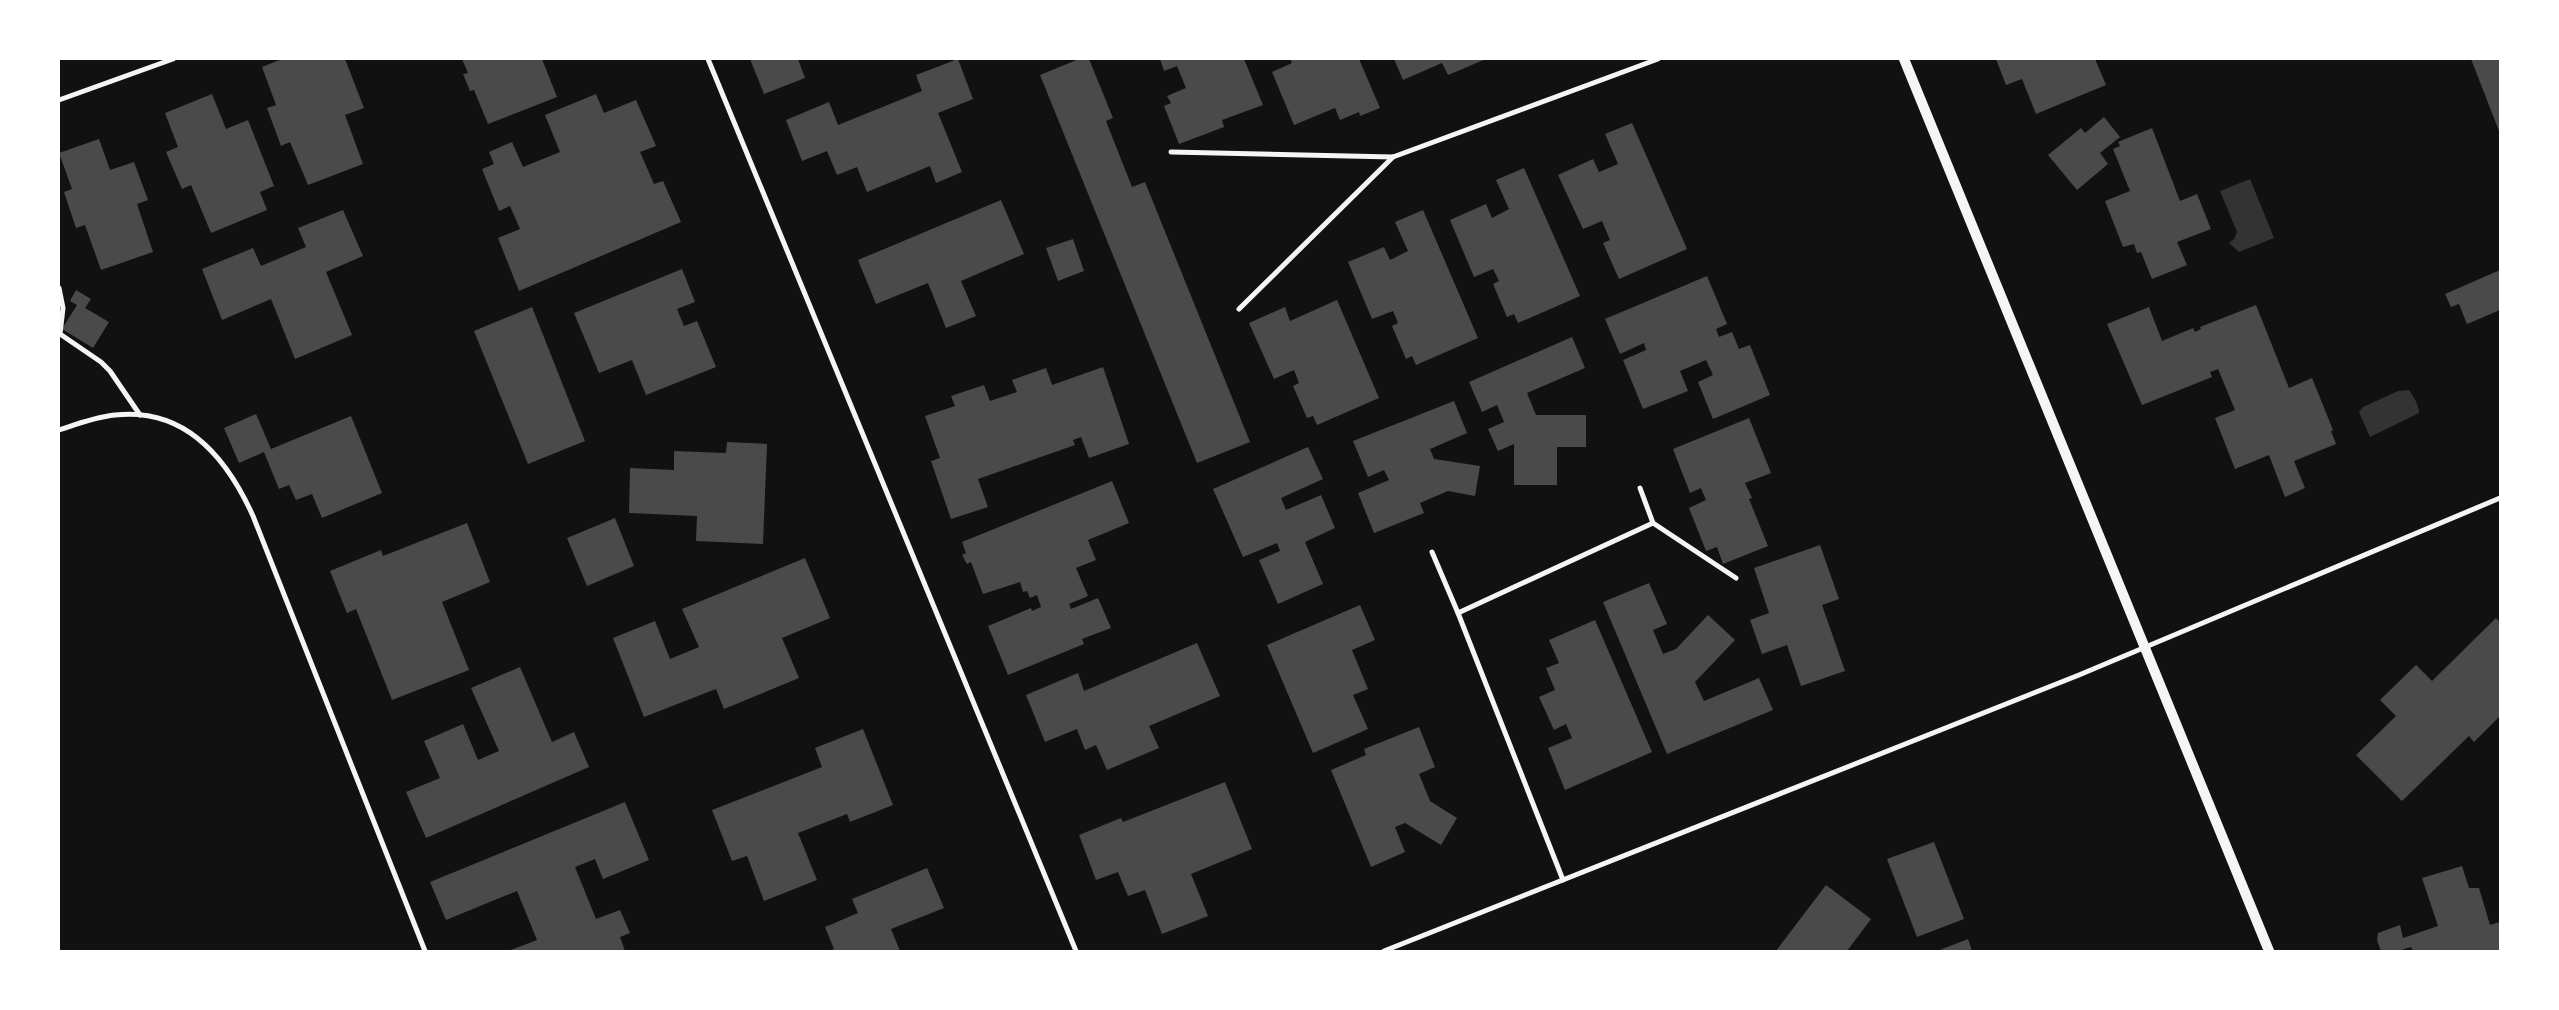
<svg xmlns="http://www.w3.org/2000/svg" width="2559" height="1010" viewBox="0 0 2559 1010" font-family="'Archivo Narrow',sans-serif">
  <style>
    .water { fill: #333 }
    .building { fill: #4a4a4a }
    .lines { fill: none; stroke-linecap: round; stroke-linejoin: round }
    .minor { stroke: #f5f5f5; stroke-width: 5 }
    .secondary { stroke: #f5f5f5; stroke-width: 10 }
  </style>
  <rect width="100%" height="100%" fill="#111"/>
  <!-- water -->
  <g class="water">
    <path d="M2250 179 2274 238 2239 252 2229 243 2234 239 2237 232 2220 191Z"/>
    <path d="M2409 390C2413 395 2420 408 2419 413L2370 437 2359 412 2363 407 2398 391Z"/>
  </g>
  <!-- building -->
  <g class="building">
    <path d="M282 59H345L364 108 345 115 363 164 308 185 290 142 281 146 267 108 276 105 262 67Z"/>
    <path d="M462 59H542L557 97 488 124 474 90 470 91 463 74 468 73Z"/>
    <path d="M750 59H798L805 78 764 94Z"/>
    <path d="M958 59 973 99 938 113 962 172 936 183 930 166 867 192 857 167 837 175 827 151 802 161 786 120 829 102 838 125 922 91 916 75Z"/>
    <path d="M1079 59H1089L1113 118 1106 121 1132 187 1145 182 1250 442 1197 463 1040 75Z"/>
    <path d="M1160 59H1244L1263 105 1222 120 1224 127 1179 144 1164 106 1171 103 1167 96 1186 88 1177 66 1164 71Z"/>
    <path d="M1290 59H1359L1380 108 1360 116 1359 112 1340 120 1335 108 1294 125 1272 72 1292 63Z"/>
    <path d="M1394 59H1486L1448 75 1442 63 1403 80Z"/>
    <path d="M1996 59H2095L2106 85 2036 114 2022 79 2006 85Z"/>
    <path d="M2471 59H2500V130L2499 131Z"/>
    <path d="M212 94 226 129 248 120 274 186 260 192 267 210 211 233 191 185 182 189 166 152 178 147 165 113Z"/>
    <path d="M596 94 604 113 636 100 656 146 640 152 654 184 663 181 681 222 519 291 498 238 520 229 510 206 499 211 482 169 494 164 489 152 512 142 523 167 560 152 545 115Z"/>
    <path d="M2104 117 2120 137 2100 153 2108 164 2077 190 2048 155 2081 128 2085 133Z"/>
    <path d="M1632 123 1687 249 1619 279 1603 243 1610 240 1602 221 1583 229 1558 175 1593 159 1599 172 1618 164 1605 134Z"/>
    <path d="M2152 128 2180 201 2197 194 2211 229 2177 242 2187 265 2152 279 2141 252 2137 253 2134 244 2123 247 2105 201 2130 191 2113 149 2120 146 2118 142Z"/>
    <path d="M99 139 110 170 134 162 148 200 137 204 153 252 101 270 85 225 76 228 64 192 72 189 59 153Z"/>
    <path d="M1524 168 1580 296 1518 323 1514 314 1507 317 1493 284 1499 281 1493 269 1474 277 1450 220 1486 204 1492 218 1509 209 1496 180Z"/>
    <path d="M1001 200 1024 254 961 281 976 316 946 328 928 283 876 304 858 260Z"/>
    <path d="M343 210 363 256 326 272 352 335 295 359 271 299 222 320 202 269 253 248 261 266 306 247 298 228Z"/>
    <path d="M1423 210 1478 338 1416 365 1412 356 1406 359 1392 326 1398 323 1393 311 1372 319 1348 262 1384 247 1390 260 1408 251 1395 222Z"/>
    <path d="M1073 239 1084 271 1058 281 1046 248Z"/>
    <path d="M682 269 695 302 677 309 684 326 697 321 716 367 646 395 632 360 599 373 574 313Z"/>
    <path d="M2500 270V310L2467 324 2459 304 2451 307 2445 294Z"/>
    <path d="M1707 276 1727 324 1716 329 1719 337 1732 332 1739 349 1750 345 1770 395 1713 419 1698 382 1713 375 1706 360 1680 371 1688 391 1643 409 1623 360 1646 350 1644 343 1620 354 1605 319Z"/>
    <path d="M76 290 91 299 85 308 109 322 93 348 62 329 77 305 70 301Z"/>
    <path d="M1337 300 1379 398 1317 425 1313 416 1307 418 1293 386 1299 383 1294 370 1274 379 1249 323 1285 307 1290 321Z"/>
    <path d="M2256 305 2289 388 2312 378 2333 430 2331 431 2336 444 2294 461 2305 488 2285 497 2269 455 2235 469 2215 418 2235 410 2218 369 2210 372 2212 377 2142 405 2107 324 2149 307 2162 341 2193 328 2195 332 2201 329 2200 327Z"/>
    <path d="M532 307 585 441 528 464 474 331Z"/>
    <path d="M1572 337 1585 368 1527 393 1536 415H1586V447H1557V485H1514V444L1498 451 1488 429 1504 422 1497 405 1482 412 1469 382Z"/>
    <path d="M1103 367 1129 444 1089 458 1081 437 1073 440 1075 445 978 479 988 507 951 519 931 461 940 458 925 416 955 406 951 396 984 385 990 401 1017 392 1012 380 1046 368 1052 385Z"/>
    <path d="M1454 401 1467 433 1430 449 1434 459 1480 466 1475 496 1448 491 1420 503 1424 513 1374 533 1358 493 1389 480 1384 470 1368 477 1353 441Z"/>
    <path d="M256 414 271 449 351 416 382 493 322 518 312 494 296 500 289 485 279 489 264 452 239 463 224 428Z"/>
    <path d="M1749 418 1771 473 1745 483 1752 498 1749 499 1768 546 1723 564 1717 547 1706 551 1689 508 1706 500 1701 488 1690 493 1673 449Z"/>
    <path d="M727 442 767 444 763 544 696 541 697 516 629 513 630 468 674 470V451L726 453Z"/>
    <path d="M1308 447 1323 479 1281 498 1286 510 1321 495 1335 528 1305 542 1323 584 1278 604 1259 560 1280 551 1277 543 1243 557 1213 489Z"/>
    <path d="M1112 481 1129 523 1088 540 1096 560 1076 568 1088 596 1069 604 1071 609 1098 598 1111 628 1082 639 1084 644 1008 675 988 626 1031 608 1032 611 1041 607 1037 595 1030 598 1027 591 1023 592 1020 582 983 594 971 562 967 564 962 555 966 553 962 542Z"/>
    <path d="M615 518 634 566 587 586 567 538Z"/>
    <path d="M467 523 490 582 442 602 469 670 392 700 356 609 347 613 330 571 381 550 383 556Z"/>
    <path d="M1820 545 1839 599 1822 605 1845 671 1801 686 1787 645 1762 654 1750 620 1769 613 1754 568Z"/>
    <path d="M805 558 830 618 782 638 799 678 724 709 716 689 644 717 613 638 655 621 670 659 699 647 682 609Z"/>
    <path d="M1649 583 1667 624 1653 630 1663 654 1676 649 1708 615 1735 640 1695 682 1704 701 1759 678 1773 710 1667 754 1603 602Z"/>
    <path d="M1360 605 1375 640 1352 650 1368 689 1353 695 1368 729 1313 753 1267 645Z"/>
    <path d="M2496 618 2500 622V716L2474 742 2469 736 2402 801 2356 755 2396 716 2380 700 2416 665 2432 681Z"/>
    <path d="M1595 620 1652 752 1565 790 1548 748 1572 738 1566 724 1554 730 1539 697 1555 690 1546 668 1559 663 1549 640Z"/>
    <path d="M1197 643 1220 696 1149 726 1159 748 1107 770 1096 745 1085 750 1077 729 1045 742 1026 695 1078 673 1084 691Z"/>
    <path d="M520 667 552 742 574 732 589 767 426 838 406 792 440 778 424 741 463 724 478 760 499 751 471 688Z"/>
    <path d="M1419 727 1435 767 1419 774 1430 801 1457 818 1441 845 1405 823 1395 827 1405 852 1371 867 1331 770 1366 755 1364 749Z"/>
    <path d="M863 729 893 805 850 822 847 814 798 833 817 880 764 901 747 856 732 861 712 810 822 767 815 748Z"/>
    <path d="M1225 782 1252 849 1191 874 1208 916 1162 934 1145 890 1128 896 1118 872 1096 880 1079 835 1121 818 1123 822Z"/>
    <path d="M625 802 649 860 603 879 595 859 575 867 596 919 620 910 630 933 620 937 625 951H508L537 940 517 891 446 920 430 882Z"/>
    <path d="M1934 842 1964 919 1917 937 1887 859Z"/>
    <path d="M2462 866 2469 888H2479L2490 925 2500 922V951H2413L2411 947 2398 951H2381L2377 940 2378 933 2400 925 2403 938 2438 926 2422 878Z"/>
    <path d="M927 868 944 908 891 929 900 951H829L834 949 825 927 858 913 852 899Z"/>
    <path d="M1826 885 1871 919 1847 951H1776Z"/>
    <path d="M1968 939 1972 951H1937Z"/>
  </g>
  <g class="lines">
    <!-- minor -->
    <g class="minor">
      <path d="M708 59 1076 951"/>
      <path d="M59 100 173 59"/>
      <path d="M1171 152 1393 157 1658 59"/>
      <path d="M59 288 63 308 60 334 101 362 110 371 140 415"/>
      <path d="M1239 309 1393 157"/>
      <path d="M59 430C77 424 95 417 115 415 185 407 227 458 253 516L425 951"/>
      <path d="M1653 523 1736 578"/>
      <path d="M1432 552 1458 613 1563 880"/>
      <path d="M1458 613 1653 523 1640 488"/>
      <path d="M1384 951 2079 675 2500 498"/>
    </g>
    <!-- secondary -->
    <path class="secondary" d="M1904 59 2269 951"/>
  </g>
  <!-- border -->
  <rect width="2559" height="1010" fill="none" stroke="#ffffff" stroke-width="120"/>
</svg>
